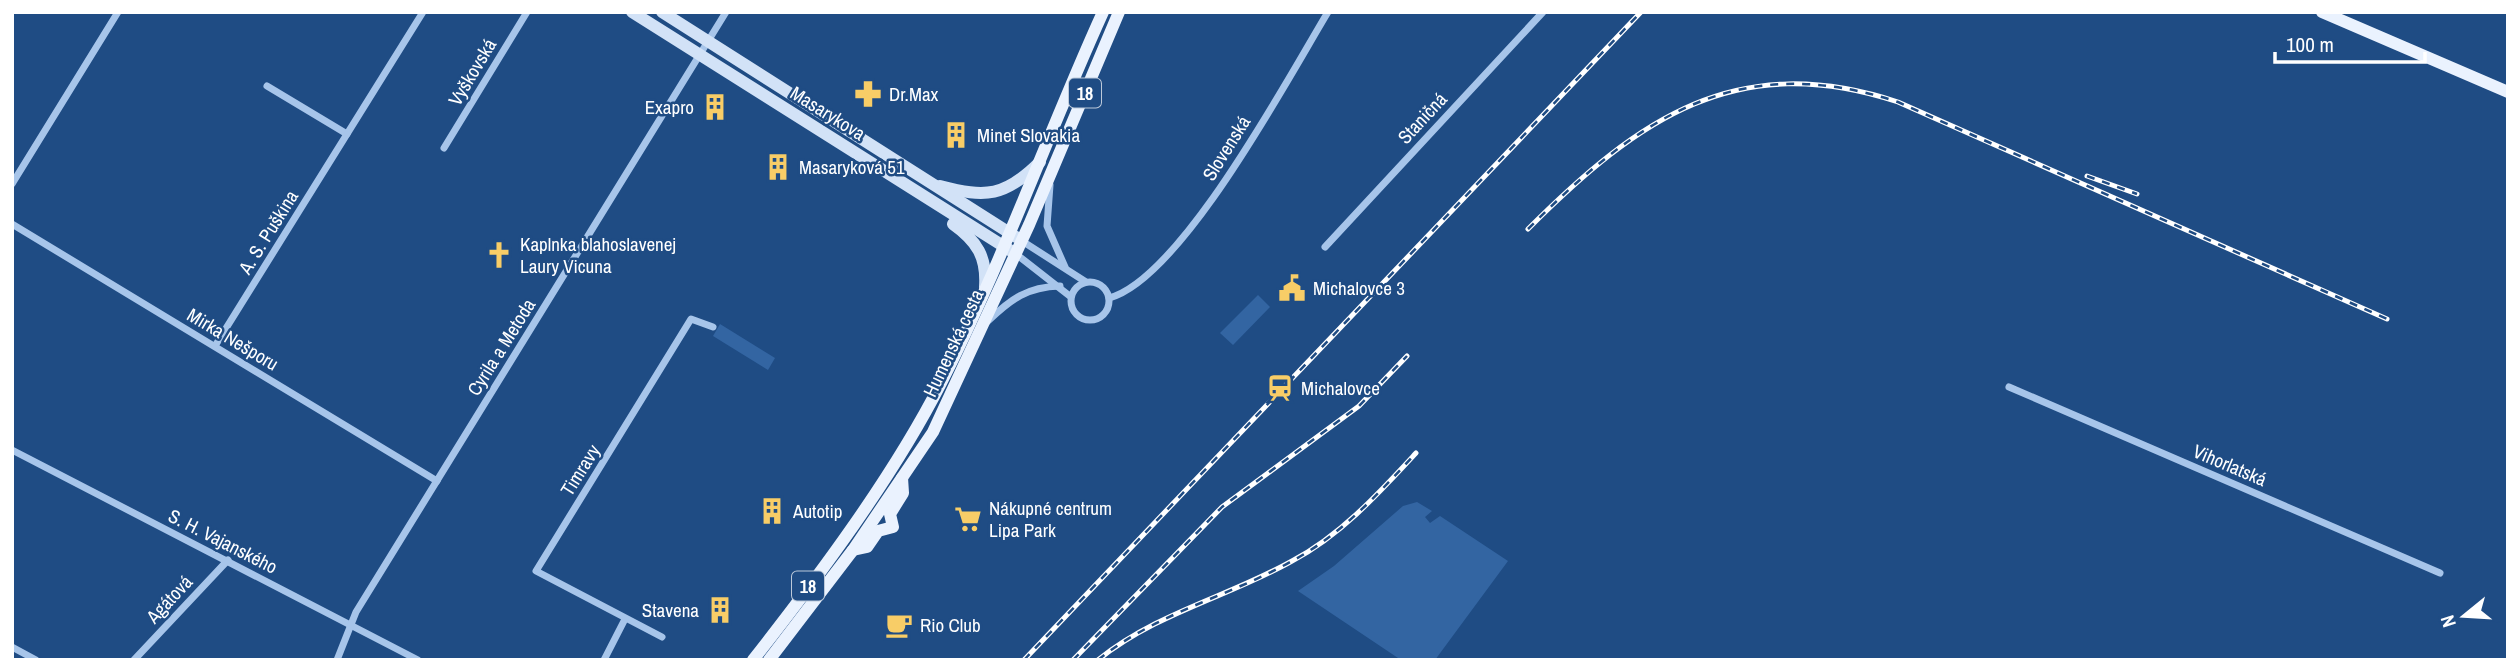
<svg xmlns="http://www.w3.org/2000/svg" width="2520" height="672" viewBox="0 0 2520 672" font-family="'Archivo Narrow',sans-serif">
  <style>
    .green { fill: #3365a2 }
    .lines { fill: none; stroke-linecap: round; stroke-linejoin: round }
    .street { stroke: #a7c5ea; stroke-width: 7 }
    .secondary { stroke: #d2e2f7; stroke-width: 12 }
    .primary { stroke: #eaf2fe; stroke-width: 12 }
    .rail-casing { stroke: #fff; stroke-width: 5 }
    .rail { stroke: #1f4c84; stroke-width: 2.5; stroke-dasharray: 8; stroke-linecap: butt }
    .labels { text-anchor: middle; dominant-baseline: central; stroke-width: 5; stroke-linejoin: round; paint-order: stroke }
    .shield { fill: #1f4c84; stroke: #bcc9da; stroke-width: 2 }
    .shield-label { font-size: 18px; font-weight: bold; fill: #fff }
    .street-label { font-size: 19px; fill: #fff; stroke: #1f4c84 }
    .poi-label { font-size: 19px; fill: #fff; stroke: #1f4c84; text-anchor: start }
  </style>
  <rect width="100%" height="100%" fill="#1f4c84"/>
  <!-- green -->
  <g class="green">
    <path d="M1258 295 1270 307 1233 345 1220 333Z"/>
    <path d="M720 324 775 358 768 370 713 336Z"/>
    <path d="M1417 502 1432 511 1425 517 1430 523 1440 516 1508 561 1435 660H1401L1298 591 1334 566 1403 506Z"/>
  </g>
  <g class="lines">
    <!-- street -->
    <g class="street">
      <path d="M267 86 347 134"/>
      <path d="M444 148 527 12"/>
      <path d="M12 184 118 12"/>
      <path d="M1050 185 1047 226 1065 267"/>
      <path d="M12 224 437 481"/>
      <path d="M1022 241 1086 282"/>
      <path d="M1325 247 1543 12"/>
      <path d="M1016 254 1071 297"/>
      <circle cx="1090" cy="301" r="19"/>
      <path d="M1109 298C1181 279 1288 78 1328 12"/>
      <path d="M988 321C1011 299 1027 287 1060 286"/>
      <path d="M215 346 423 12"/>
      <path d="M2009 387 2440 573"/>
      <path d="M12 450 418 660"/>
      <path d="M662 637 536 571 691 319 713 327"/>
      <path d="M12 647 36 660"/>
      <path d="M134 660 228 560"/>
      <path d="M337 660 356 612 726 12"/>
      <path d="M604 660 625 619"/>
    </g>
    <!-- secondary -->
    <g class="secondary">
      <path d="M632 12 1016 254"/>
      <path d="M662 12 1016 237"/>
      <path d="M940 186C986 198 1005 197 1040 162"/>
      <path d="M953 224C977 241 987 257 985 287"/>
    </g>
    <!-- primary -->
    <g class="primary">
      <path d="M2322 12 2508 92"/>
      <path d="M853 550 867 547 878 531 893 527 890 514 903 493 902 478"/>
      <path d="M753 660C819 576 893 477 941 383 1003 262 1047 135 1103 12"/>
      <path d="M769 660 853 550 933 432 1029 225 1119 12"/>
    </g>
    <defs>
      <g id="rail">
        <path d="M2087 176 2137 194"/>
        <path d="M1528 229C1639 118 1737 49 1898 102L2387 319"/>
        <path d="M1024 660 1641 12"/>
        <path d="M1073 660 1222 507 1359 406 1407 356"/>
        <path d="M1098 660C1156 613 1228 597 1292 561 1341 535 1379 493 1416 453"/>
      </g>
    </defs>
    <!-- rail casing -->
    <use href="#rail" class="rail-casing"/>
    <!-- rail -->
    <use href="#rail" class="rail"/>
  </g>
  <!-- icons -->
  <defs>
    <symbol id="pharmacy-bare" viewBox="-9 -9 18 18"><path d="M-2-6h4v4h4v4h-4v4h-4v-4h-4v-4h4Z" fill="#f8cd67" stroke="#1f4c84" stroke-width="2.5" paint-order="stroke"/></symbol>
    <symbol id="building-bare" viewBox="-9 -9 18 18"><path d="M-4-6H4V6H1V3H-1V6H-4ZM-2.5-4.3h1.7v1.8h-1.7ZM.8-4.3h1.7v1.8H.8ZM-2.5-1h1.7V.8h-1.7ZM.8-1h1.7V.8H.8Z" fill="#f8cd67" stroke="#1f4c84" stroke-width="2.5" paint-order="stroke"/></symbol>
    <symbol id="church-bare" viewBox="-9 -9 18 18"><path d="M-1.2-6h2.4v3.5h3.3v2.4h-3.3V6h-2.4V-.1h-3.3v-2.4h3.3Z" fill="#f8cd67" stroke="#1f4c84" stroke-width="2.5" paint-order="stroke"/></symbol>
    <symbol id="civic-bare" viewBox="-9 -9 18 18"><path d="M-.6-6.5H3V-4.5H.6V-3L4-1V1h2V6H-6V1h2V-1L-.6-3ZM-1.2 2.5V6h2.4V2.5Z" fill="#f8cd67" stroke="#1f4c84" stroke-width="2.5" paint-order="stroke"/></symbol>
    <symbol id="station-bare" viewBox="-9 -9 18 18"><path d="M-3-6H3Q5-6 5-4V2Q5 4 3 4L4.5 6H3L1.5 4h-3L-3 6H-4.5L-3 4Q-5 4-5 2V-4Q-5-6-3-6ZM-3.5-4v3h7v-3ZM-3.5 1v1.5H-2V1ZM2 1v1.5H3.5V1Z" fill="#f8cd67" stroke="#1f4c84" stroke-width="2.5" paint-order="stroke"/></symbol>
    <symbol id="supermarket-bare" viewBox="-9 -9 18 18"><path d="M-6-5.5h2.5l.6 2H6L4.5 2H-2.5L-4.4-4H-6ZM-1.5 3.2a1.3 1.3 0 1 0 .1 0ZM3 3.2a1.3 1.3 0 1 0 .1 0Z" fill="#f8cd67" stroke="#1f4c84" stroke-width="2.5" paint-order="stroke"/></symbol>
    <symbol id="cafe-bare" viewBox="-9 -9 18 18"><path d="M-5.5-4.5H6V0H3Q3 3.5 0 3.5H-2.5Q-5.5 3.5-5.5 0ZM3-3.2v2h1.7v-2ZM-6 4.5H4V6H-6Z" fill="#f8cd67" stroke="#1f4c84" stroke-width="2.5" paint-order="stroke"/></symbol>
  </defs>
  <g fill-rule="evenodd">
    <use href="#pharmacy-bare" x="849" y="75" width="38" height="38"/>
    <use href="#building-bare" x="696" y="88" width="38" height="38"/>
    <use href="#building-bare" x="937" y="116" width="38" height="38"/>
    <use href="#building-bare" x="759" y="148" width="38" height="38"/>
    <use href="#church-bare" x="480" y="236" width="38" height="38"/>
    <use href="#civic-bare" x="1273" y="269" width="38" height="38"/>
    <use href="#station-bare" x="1261" y="369" width="38" height="38"/>
    <use href="#building-bare" x="753" y="492" width="38" height="38"/>
    <use href="#supermarket-bare" x="949" y="500" width="38" height="38"/>
    <use href="#building-bare" x="701" y="591" width="38" height="38"/>
    <use href="#cafe-bare" x="880" y="606" width="38" height="38"/>
  </g>
  <g class="labels">
    <!-- shield labels -->
    <g class="shield">
      <rect x="1069" y="78.5" width="32" height="29" rx="5"/>
      <rect x="792" y="571.5" width="32" height="29" rx="5"/>
    </g>
    <g class="shield-label">
      <text x="1085" y="93">18</text>
      <text x="808" y="586">18</text>
    </g>
    <!-- street labels -->
    <g class="street-label">
      <text transform="translate(472 72) rotate(-59)">Vyškovská</text>
      <text transform="translate(828 113) rotate(32)">Masarykova</text>
      <text transform="translate(1422 118) rotate(-47)">Staničná</text>
      <text transform="translate(1226 148) rotate(-58)">Slovenská</text>
      <text transform="translate(268 232) rotate(-58)">A. S. Puškina</text>
      <text transform="translate(233 339) rotate(31)">Mirka Nešporu</text>
      <text transform="translate(953 343) rotate(-65)">Humenská cesta</text>
      <text transform="translate(501 347) rotate(-58)">Cyrila a Metoda</text>
      <text transform="translate(2230 465) rotate(23)">Vihorlatská</text>
      <text transform="translate(580 470) rotate(-58)">Timravy</text>
      <text transform="translate(223 541) rotate(27)">S. H. Vajanského</text>
      <text transform="translate(169 599) rotate(-47)">Agátová</text>
    </g>
    <!-- poi labels -->
    <g class="poi-label">
      <text x="889" y="94">Dr.Max</text>
      <text x="694" y="107" text-anchor="end">Exapro</text>
      <text x="977" y="135">Minet Slovakia</text>
      <text x="799" y="167">Masaryková 51</text>
      <text x="520" y="244">Kaplnka blahoslavenej<tspan x="520" dy="22">Laury Vicuna</tspan></text>
      <text x="1313" y="288">Michalovce 3</text>
      <text x="1301" y="388">Michalovce</text>
      <text x="989" y="508">Nákupné centrum<tspan x="989" dy="22">Lipa Park</tspan></text>
      <text x="793" y="511">Autotip</text>
      <text x="699" y="610" text-anchor="end">Stavena</text>
      <text x="920" y="625">Rio Club</text>
    </g>
  </g>
  <!-- border -->
  <rect width="2520" height="672" fill="none" stroke="#ffffff" stroke-width="28"/>
  <!-- north arrow -->
  <g transform="translate(2464 616) rotate(252)" stroke="#1f4c84" stroke-width="5" paint-order="stroke">
  <path d="M0-5L12 26L0 18L-12 26Z" fill="#ffffff"/>
  <text y="-10" font-size="19" font-weight="bold" text-anchor="middle" fill="#ffffff">N</text>
  </g>
  <!-- scale -->
  <path d="M2275 52v10h150v-10" fill="none" stroke="#ffffff" stroke-width="3.5"/>
  <text x="2286" y="52" font-size="21" fill="#ffffff" stroke="#1f4c84" stroke-width="5" paint-order="stroke">100 m</text>
</svg>
